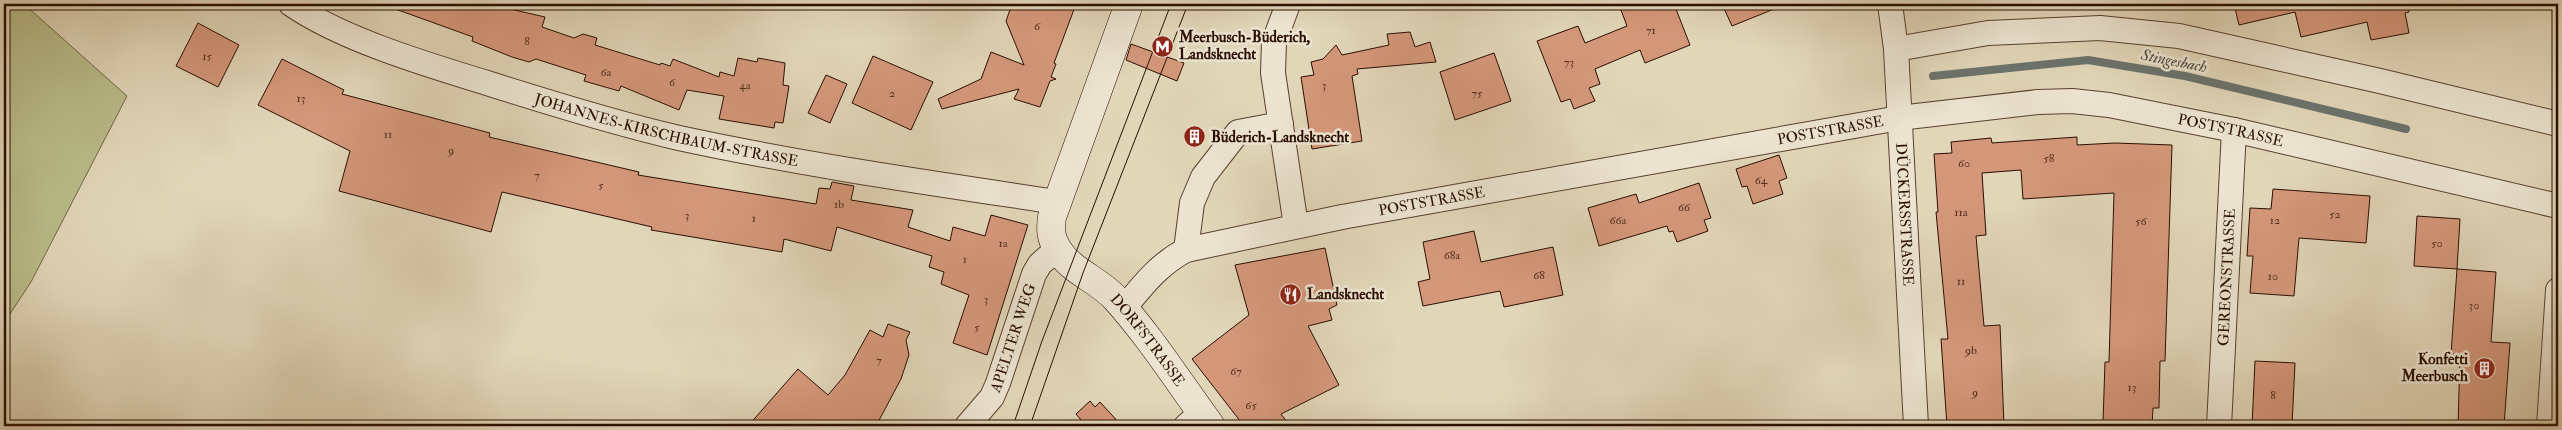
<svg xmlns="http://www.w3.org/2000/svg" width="2562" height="430" viewBox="0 0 2562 430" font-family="'IM FELL Double Pica',serif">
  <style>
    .grass { fill: #b9bc8a; stroke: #726545 }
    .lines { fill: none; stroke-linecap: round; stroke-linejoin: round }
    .stream { stroke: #6b736d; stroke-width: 8 }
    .building { fill: #d4977a; stroke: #2a0e00 }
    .minor-casing { stroke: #58402e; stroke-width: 26 }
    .secondary-casing { stroke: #2a0e00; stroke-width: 29 }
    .minor { stroke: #ece4d1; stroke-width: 24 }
    .secondary { stroke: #ece4d1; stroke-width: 28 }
    .tram { stroke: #2a0e00; stroke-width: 1 }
    .labels { text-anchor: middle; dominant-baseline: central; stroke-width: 5; stroke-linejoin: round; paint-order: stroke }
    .number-label { font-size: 12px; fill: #54301e }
    .poi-label { font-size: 15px; font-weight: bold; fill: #2a0e00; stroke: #ece4d1; text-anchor: start }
    .street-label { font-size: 15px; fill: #2a0e00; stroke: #ece4d1 }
    .water-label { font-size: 16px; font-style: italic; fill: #504940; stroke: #ece4d1 }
  </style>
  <rect width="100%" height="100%" fill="#e1d6b8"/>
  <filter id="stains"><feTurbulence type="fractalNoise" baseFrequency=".004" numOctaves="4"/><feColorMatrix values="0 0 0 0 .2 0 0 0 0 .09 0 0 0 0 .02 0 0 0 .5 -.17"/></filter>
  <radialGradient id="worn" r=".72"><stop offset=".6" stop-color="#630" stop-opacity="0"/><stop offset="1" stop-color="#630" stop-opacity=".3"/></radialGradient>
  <!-- grass -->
  <path class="grass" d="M4 4H24L127 96 31 282 4 323Z"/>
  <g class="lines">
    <!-- stream -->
    <path class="stream" d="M1933 76 2088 60 2185 76 2406 129"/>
  </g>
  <!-- building -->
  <g class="building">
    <path d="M387 4H507L506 8 545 17 542 27 574 38 583 34 597 38 595 45 660 65 661 63 670 66 673 59 719 77 720 72 734 76 738 58 757 62 758 58 785 63 783 85 789 86 783 123 775 122 774 128 719 119 724 96 687 90 679 110 621 86 619 91 584 81 586 75 536 59 529 62 512 57 472 41 473 37 387 6Z"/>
    <path d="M1012 4H1076L1054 63 1056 64 1051 77 1056 79 1050 81 1040 107 1014 99 1019 89 942 109 938 99 981 79 991 52 1024 65 1006 21Z"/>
    <path d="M1637 4H1674L1690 45 1645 63 1640 50 1595 69 1600 84 1589 88 1595 101 1574 109 1570 99 1561 102 1537 41 1578 26 1585 43 1627 26 1621 10Z"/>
    <path d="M1722 4H1783L1784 5 1732 26Z"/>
    <path d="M2234 4H2408L2409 12 2405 13 2409 33 2371 40 2367 22 2301 37 2295 12 2239 25Z"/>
    <path d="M198 23 239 45 218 87 176 66Z"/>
    <path d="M1410 32 1415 47 1430 42 1436 62 1357 69 1358 74 1352 76 1362 141 1312 149 1301 77 1314 75 1311 62 1323 59 1336 45 1342 55 1389 45 1387 34Z"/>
    <path d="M1131 44 1184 63 1177 81 1126 60Z"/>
    <path d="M1494 53 1511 101 1455 120 1440 72Z"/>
    <path d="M873 56 933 82 911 130 852 103Z"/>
    <path d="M282 59 344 90 342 94 490 133 489 137 639 172 638 175 816 204 819 188 830 189 832 182 854 186 851 200 913 210 908 227 950 241 953 227 985 236 991 215 1028 225 987 355 953 343 969 295 941 284 944 272 929 267 932 256 837 227 831 251 784 239 782 252 651 230 652 227 502 192 491 232 339 191 350 151 258 105Z"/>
    <path d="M826 75 847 84 830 123 808 113Z"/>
    <path d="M2077 137V145L2115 143 2172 145 2165 361H2160L2159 408H2153L2152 426H2129V423L2103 422 2105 362H2109L2114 193 2023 199 2021 170 1982 173 1986 235 1976 236 1984 326 2000 325 2004 426H1947L1941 339H1948L1936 212H1938L1934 154 1952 153 1951 142 1991 138 1992 143Z"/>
    <path d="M1779 155 1787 178 1779 181 1783 194 1753 204 1747 186 1742 187 1736 169Z"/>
    <path d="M1699 183 1711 218 1704 220 1708 231 1677 242 1673 231 1669 232 1667 226 1599 246 1588 208 1636 194 1639 203Z"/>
    <path d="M2273 189 2370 196 2366 243 2299 238 2294 296 2250 293 2253 256H2247L2250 208 2271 209Z"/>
    <path d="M2417 216 2460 219 2457 269 2414 266Z"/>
    <path d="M1474 231 1481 262 1553 247 1563 295 1504 307 1500 291 1423 306 1418 282 1430 279 1423 242Z"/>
    <path d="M1325 248 1337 305 1329 309 1332 320 1308 326 1339 385 1281 414 1290 426H1244L1192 359 1249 315 1235 265Z"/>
    <path d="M2457 269 2496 272 2491 342 2510 343 2504 426H2458L2460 355 2451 354Z"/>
    <path d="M888 324 910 332 906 340 909 355 901 379 876 426H748L798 369 828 395 845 375 870 330 883 337Z"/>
    <path d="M2255 361 2295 363 2292 426H2252Z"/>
    <path d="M1090 401 1095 407 1100 402 1122 426H1074L1081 420 1076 414Z"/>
  </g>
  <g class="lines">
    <defs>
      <g id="minor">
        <path id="s1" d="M291 4C341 39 428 65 487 83 550 103 614 123 679 138 804 165 931 183 1057 202"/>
        <path d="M1288 4 1274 42 1273 73 1296 226"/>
        <path id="s2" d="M1890 4 1896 49 1916 426"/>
        <path d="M1896 49 1988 33 2100 28 2179 36 2380 81 2558 124"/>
        <path d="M1186 250 1192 203 1203 177 1238 132 1281 124"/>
        <path id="s3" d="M1124 308C1143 285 1159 264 1186 250L1342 217 1899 118 2038 102 2072 101 2109 105 2234 130 2558 206"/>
        <path id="s4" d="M967 426 992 397 998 383 1034 274 1040 264 1057 249"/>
        <path d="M1186 426 1201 413"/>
        <path id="s5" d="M2219 426 2234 130"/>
        <path d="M2549 426 2558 290"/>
      </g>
      <g id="secondary">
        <path id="s6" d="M1129 4 1052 217C1050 230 1051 239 1058 250 1072 272 1099 280 1116 299 1151 338 1180 384 1211 426"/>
      </g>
    </defs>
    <!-- minor casing -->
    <use href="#minor" class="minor-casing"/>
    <!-- secondary casing -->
    <use href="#secondary" class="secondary-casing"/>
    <!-- minor -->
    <use href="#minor" class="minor"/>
    <!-- secondary -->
    <use href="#secondary" class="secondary"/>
    <!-- tram -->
    <g class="tram">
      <path d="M1013 426 1042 341 1171 4"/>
      <path d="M1030 426 1083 273 1188 4"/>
    </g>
  </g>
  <!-- icons -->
  <defs>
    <symbol id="metro-disc" viewBox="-11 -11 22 22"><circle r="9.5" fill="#8f2418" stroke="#ece4d1"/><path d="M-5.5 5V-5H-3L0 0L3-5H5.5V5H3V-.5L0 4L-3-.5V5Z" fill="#fff"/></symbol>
    <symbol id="building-disc" viewBox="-11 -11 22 22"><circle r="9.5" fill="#8f2418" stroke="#ece4d1"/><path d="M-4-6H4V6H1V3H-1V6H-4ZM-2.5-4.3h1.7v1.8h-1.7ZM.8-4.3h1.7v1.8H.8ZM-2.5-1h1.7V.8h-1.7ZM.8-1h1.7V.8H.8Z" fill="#fff"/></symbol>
    <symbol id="restaurant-disc" viewBox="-11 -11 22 22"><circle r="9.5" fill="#8f2418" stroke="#ece4d1"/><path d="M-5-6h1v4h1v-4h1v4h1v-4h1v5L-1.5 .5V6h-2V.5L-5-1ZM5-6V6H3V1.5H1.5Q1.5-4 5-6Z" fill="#fff"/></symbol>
  </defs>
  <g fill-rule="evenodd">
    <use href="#metro-disc" x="1150" y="34" width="25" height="25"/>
    <use href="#building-disc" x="1182" y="124" width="25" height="25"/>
    <use href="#restaurant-disc" x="1278" y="282" width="25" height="25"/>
    <use href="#building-disc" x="2472" y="356" width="25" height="25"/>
  </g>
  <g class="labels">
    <!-- number labels -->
    <g class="number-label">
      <text x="1037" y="26">6</text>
      <text x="1651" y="30">71</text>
      <text x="527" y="41">8</text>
      <text x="207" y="56">15</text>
      <text x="1569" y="62">73</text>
      <text x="606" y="72">6a</text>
      <text x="672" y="82">6</text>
      <text x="745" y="85">4a</text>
      <text x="1324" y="85">3</text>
      <text x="892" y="93">2</text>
      <text x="1477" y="93">75</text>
      <text x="301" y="98">13</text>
      <text x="388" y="134">11</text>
      <text x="451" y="150">9</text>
      <text x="2049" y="158">58</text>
      <text x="1964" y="163">60</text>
      <text x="537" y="175">7</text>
      <text x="1761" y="180">64</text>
      <text x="601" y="185">5</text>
      <text x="839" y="204">1b</text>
      <text x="1684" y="207">66</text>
      <text x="1961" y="212">11a</text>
      <text x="2335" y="214">52</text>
      <text x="687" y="215">3</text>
      <text x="754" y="218">1</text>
      <text x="1618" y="220">66a</text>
      <text x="2275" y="220">12</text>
      <text x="2141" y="221">56</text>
      <text x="1003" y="243">1a</text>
      <text x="2437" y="243">50</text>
      <text x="1452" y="255">68a</text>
      <text x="965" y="259">1</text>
      <text x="1539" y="275">68</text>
      <text x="2273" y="276">10</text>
      <text x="1961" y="281">11</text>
      <text x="986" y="299">3</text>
      <text x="2474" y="305">30</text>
      <text x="977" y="327">5</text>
      <text x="1971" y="350">9b</text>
      <text x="879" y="360">7</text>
      <text x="1236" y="371">67</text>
      <text x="2132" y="387">13</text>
      <text x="1975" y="392">9</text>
      <text x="2273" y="395">8</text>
      <text x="1251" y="405">65</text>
    </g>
    <!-- poi labels -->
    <g class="poi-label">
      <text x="1179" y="37">Meerbusch-Büderich,<tspan x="1179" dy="17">Landsknecht</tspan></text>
      <text x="1211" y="137">Büderich-Landsknecht</text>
      <text x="1307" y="294">Landsknecht</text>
      <text x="2468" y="359" text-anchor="end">Konfetti<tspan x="2468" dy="17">Meerbusch</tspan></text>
    </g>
    <!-- street labels -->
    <g class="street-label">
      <text stroke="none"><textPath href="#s1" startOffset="398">JOHANNES-KIRSCHBAUM-STRASSE</textPath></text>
      <text stroke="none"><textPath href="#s3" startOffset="741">POSTSTRASSE</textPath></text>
      <text stroke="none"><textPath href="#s3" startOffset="1146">POSTSTRASSE</textPath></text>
      <text stroke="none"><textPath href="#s3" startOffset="336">POSTSTRASSE</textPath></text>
      <text stroke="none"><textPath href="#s2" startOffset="211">DÜCKERSSTRASSE</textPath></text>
      <text stroke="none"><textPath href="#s5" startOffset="149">GEREONSTRASSE</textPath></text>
      <text stroke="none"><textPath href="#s4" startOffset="101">APELTER WEG</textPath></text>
      <text stroke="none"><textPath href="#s6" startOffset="389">DORFSTRASSE</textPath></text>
    </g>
    <!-- water labels -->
    <g class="water-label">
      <text transform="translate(2174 61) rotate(11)">Stingesbach</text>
    </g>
  </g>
  <!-- margin -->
  <rect width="2562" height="430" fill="none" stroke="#e1d6b8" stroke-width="20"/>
  <rect x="5" y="5" width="2552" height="420" fill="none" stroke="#2a0e00" stroke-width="2.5"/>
  <rect x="10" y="10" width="2542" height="410" fill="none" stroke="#2a0e00"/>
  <rect width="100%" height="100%" filter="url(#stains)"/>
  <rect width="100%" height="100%" fill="url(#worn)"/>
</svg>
